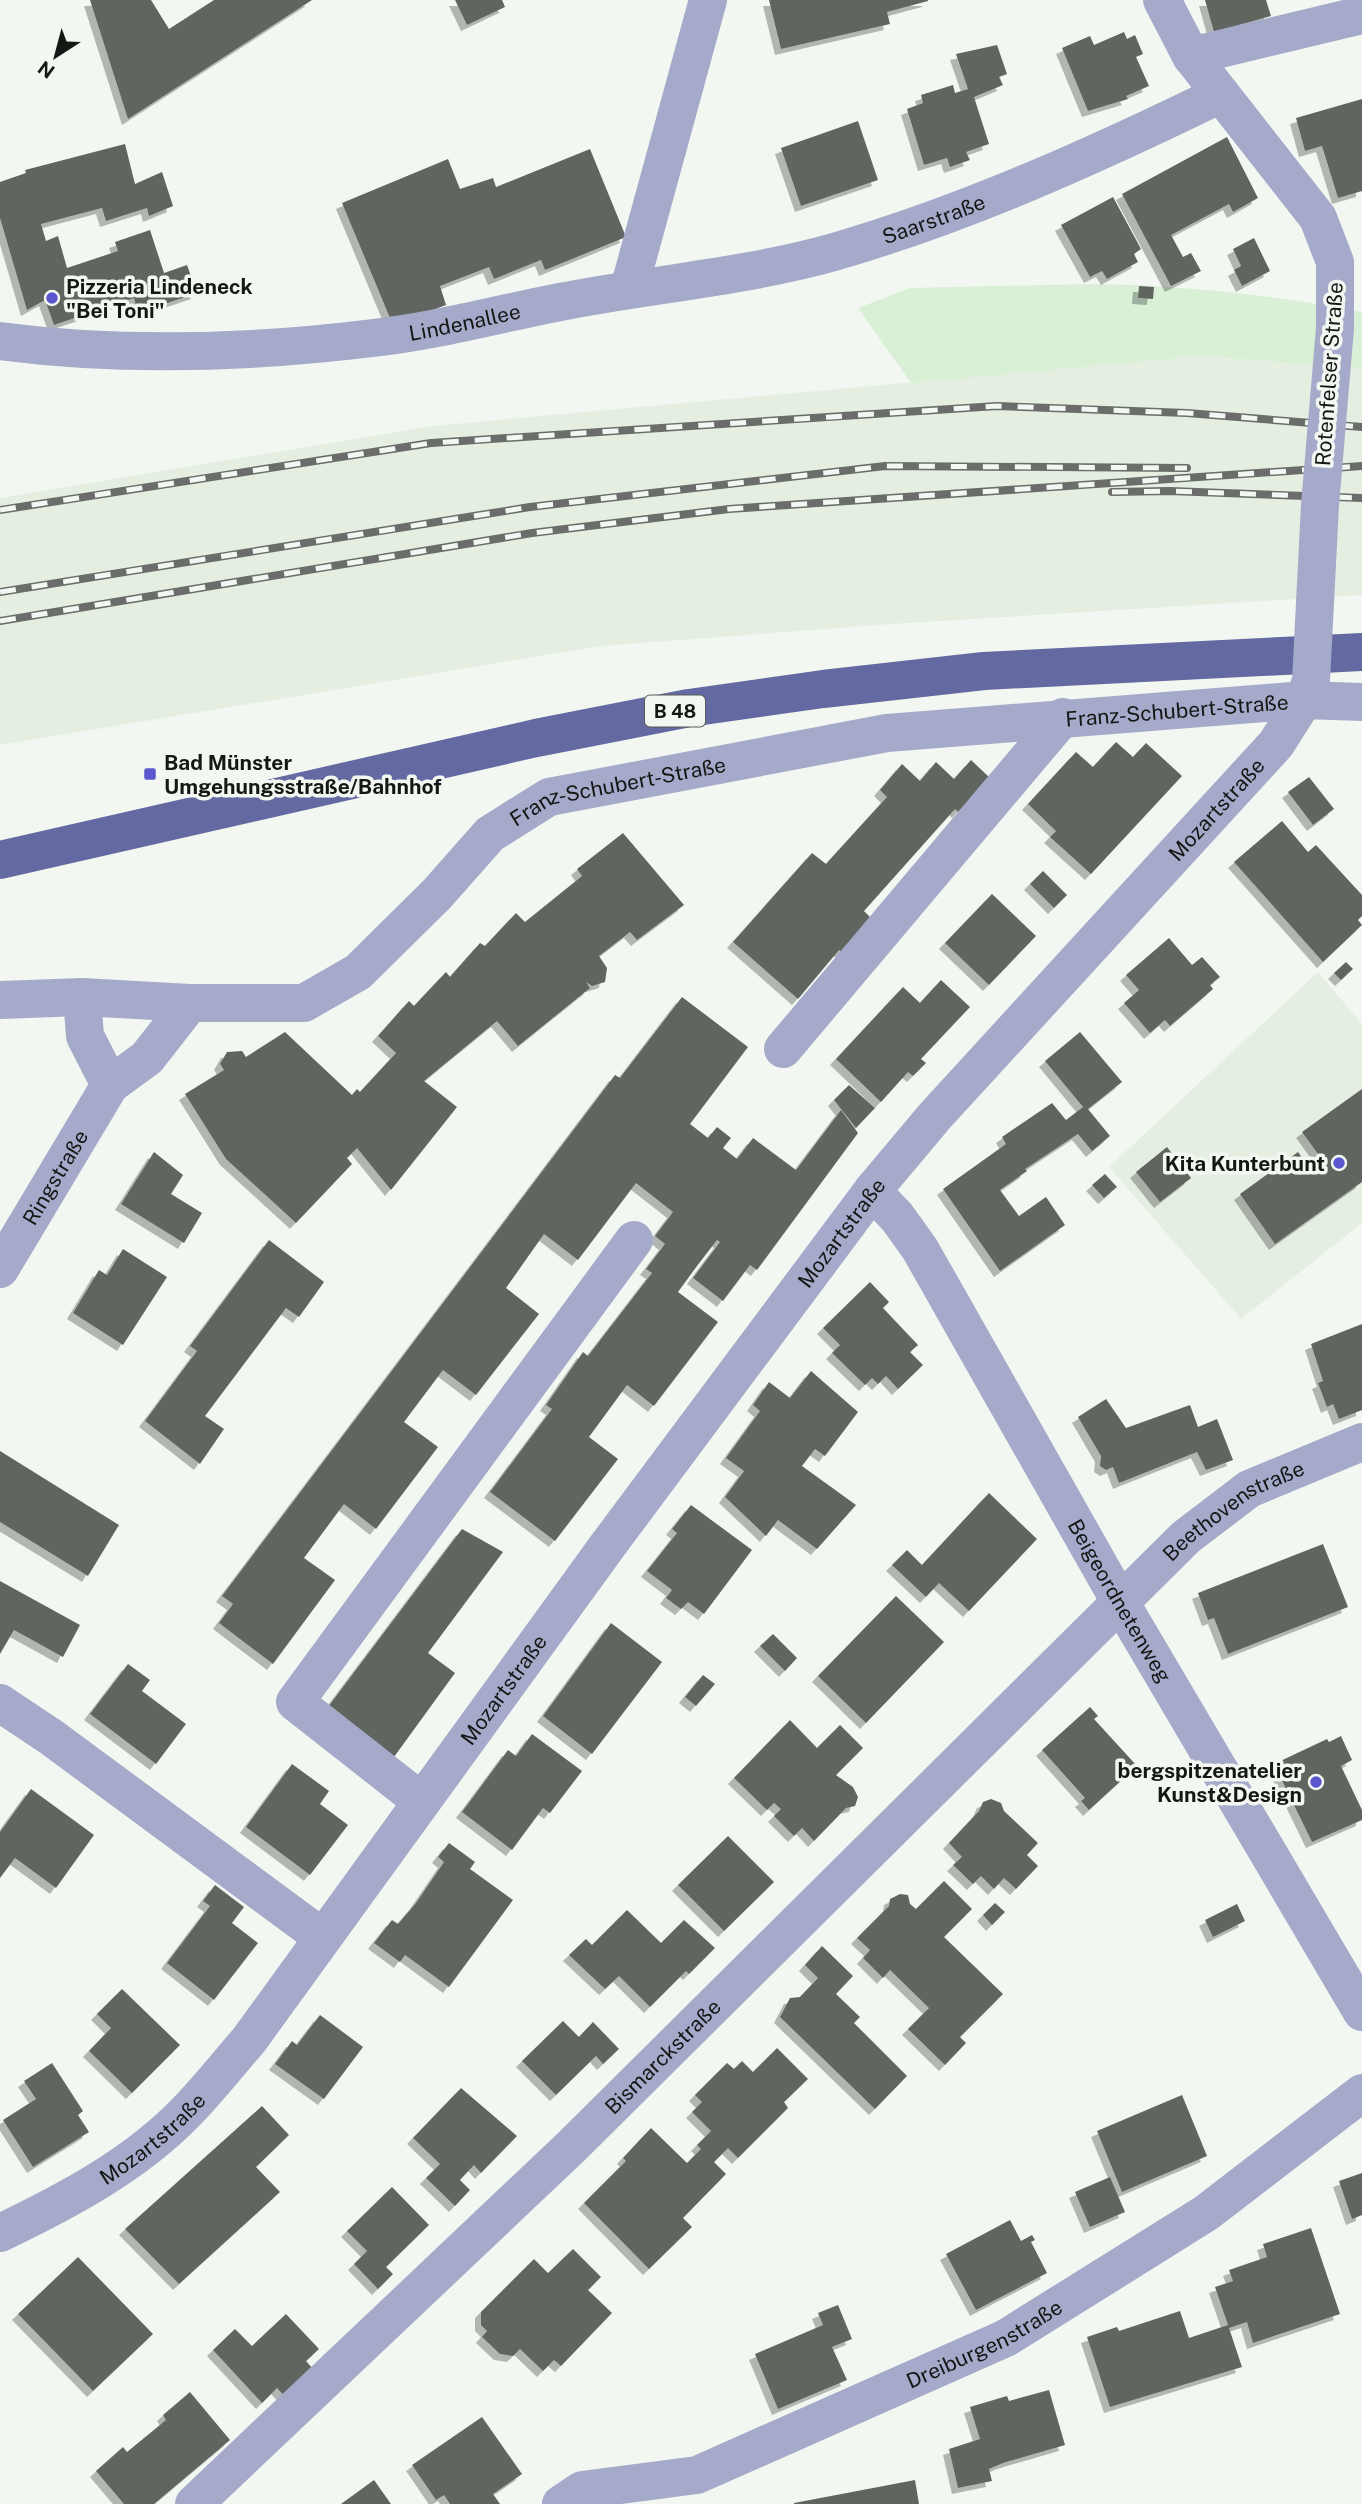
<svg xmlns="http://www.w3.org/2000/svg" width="1362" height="2504" viewBox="0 0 1362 2504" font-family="'Public Sans',sans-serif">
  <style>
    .built { fill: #e4efe2 }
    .green { fill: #d9efd6 }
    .building { fill: #60655f; filter: url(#shadow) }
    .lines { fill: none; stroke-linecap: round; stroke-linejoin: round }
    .minor { stroke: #a6aaca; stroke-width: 38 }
    .major { stroke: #6569a1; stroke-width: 38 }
    .rail-casing { stroke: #6a6d69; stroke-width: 8 }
    .rail { stroke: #f2f8f1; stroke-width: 5; stroke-dasharray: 16; stroke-linecap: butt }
    .minor-bridge { stroke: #a6aaca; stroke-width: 38 }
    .poi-dot { fill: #5a56ce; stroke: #f2f8f1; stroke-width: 2.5 }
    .labels { text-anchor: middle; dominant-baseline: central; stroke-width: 7; stroke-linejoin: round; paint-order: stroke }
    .shield { fill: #f2f8f1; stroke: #575a57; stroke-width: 2 }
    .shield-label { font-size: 19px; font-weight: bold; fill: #151715 }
    .street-label { font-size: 21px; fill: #151715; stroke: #f2f8f1 }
    .poi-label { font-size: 21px; font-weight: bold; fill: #151715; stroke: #f2f8f1; text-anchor: start }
  </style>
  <defs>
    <filter id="shadow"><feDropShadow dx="-6" dy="6" stdDeviation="0" flood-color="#0004"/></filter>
  </defs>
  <rect width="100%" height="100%" fill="#f2f8f1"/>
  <!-- built -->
  <g class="built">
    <path d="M1199 356 1362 368V595L892 624 601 646 0 745V498L432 426Z"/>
    <path d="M1318 972 1362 1024V1223L1241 1319 1109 1167Z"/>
  </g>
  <!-- green -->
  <path class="green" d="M1091 284C1183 285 1272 295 1362 312V368L1199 356 911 383 858 308 910 288Z"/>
  <!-- building -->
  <g class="building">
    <path d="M90 0H151L169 29 214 0H312L128 119Z"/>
    <path d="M455 0H502L505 7 467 25Z"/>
    <path d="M769 0H928V1L887 12 890 24 781 49Z"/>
    <path d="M1205 0H1266L1271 16 1214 32Z"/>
    <path d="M1124 32 1127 39 1135 35 1143 54 1136 57 1149 86 1126 96 1128 99 1088 111 1062 48 1090 36 1094 45Z"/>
    <path d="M997 45 1007 74 999 77 1003 85 974 97 989 144 966 152 970 160 950 167 947 158 924 165 907 109 923 103 921 95 953 85 955 93 968 89 956 54Z"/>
    <path d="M1362 99V191L1338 198 1322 146 1305 151 1296 118Z"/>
    <path d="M858 121 878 180 801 206 781 148Z"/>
    <path d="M1227 137 1258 198 1233 212 1229 204 1171 235 1183 257 1191 253 1201 271 1171 286 1122 194Z"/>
    <path d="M125 144 135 184 162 172 173 206 149 216 147 208 106 221 102 208 41 224 46 241 58 236 67 268 118 251 115 242 150 230 164 273 187 265 197 293 138 313 134 298 54 325 45 300 27 310 0 218V182L26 173 25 170Z"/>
    <path d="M590 149 626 237 545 270 541 260 494 279 489 267 440 286 446 305 406 320 390 318 342 203 448 159 460 189 493 178 496 187Z"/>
    <path d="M1113 197 1141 249 1134 254 1138 262 1107 279 1102 271 1090 277 1061 225Z"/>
    <path d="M1254 238 1270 271 1242 286 1234 270 1241 266 1233 249Z"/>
    <path d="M1139 286 1154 287 1153 299 1138 298Z"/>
    <path d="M1116 742 1133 757 1146 743 1182 776 1091 874 1050 837 1056 831 1028 804 1076 752 1093 767Z"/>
    <path d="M971 760 990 778 958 812 955 809 864 911 872 919 843 953 839 950 798 999 733 942 812 853 826 864 887 797 880 790 902 764 920 781 936 762 954 779Z"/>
    <path d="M1309 777 1334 809 1313 825 1288 792Z"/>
    <path d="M1282 821 1308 852 1316 845 1362 895V916L1358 920 1362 925 1323 962 1234 862Z"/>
    <path d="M623 833 684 905 637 940 630 932 599 956 607 968 605 982 592 986 586 982 590 988 518 1046 497 1021 424 1081 457 1107 391 1190 357 1148 347 1158 352 1164 296 1223 226 1159 185 1094 224 1070 220 1064 227 1052 242 1051 246 1057 285 1032 352 1095 357 1089 360 1092 396 1053 378 1036 409 1001 414 1006 446 972 450 977 480 943 485 946 516 913 525 922 582 876 577 869Z"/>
    <path d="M1043 871 1067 895 1054 908 1030 884Z"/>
    <path d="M992 894 1036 936 989 985 945 943Z"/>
    <path d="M1169 938 1192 965 1202 957 1220 977 1210 985 1213 989 1170 1026 1165 1020 1150 1033 1124 1003 1139 990 1126 975Z"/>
    <path d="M1346 962 1353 969 1341 980 1334 973Z"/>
    <path d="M941 980 970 1007 921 1059 926 1063 913 1076 908 1072 881 1102 836 1059 903 987 920 1003Z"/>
    <path d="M682 997 748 1047 690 1124 708 1138 717 1127 731 1138 723 1148 737 1159 753 1138 796 1170 841 1110 858 1133 757 1270 750 1265 723 1301 693 1278 720 1242 717 1240 697 1266 678 1292 718 1322 654 1406 627 1385 589 1437 618 1459 555 1541 490 1492 552 1409 546 1405 583 1352 588 1356 652 1273 646 1269 665 1244 655 1236 673 1212 636 1183 578 1260 544 1234 506 1288 539 1314 476 1395 443 1370 404 1422 438 1447 376 1529 344 1504 304 1558 335 1580 273 1664 219 1623 233 1604 222 1596 615 1075 620 1078Z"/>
    <path d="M1080 1032 1122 1082 1088 1109 1110 1136 1092 1151 1078 1134 1025 1169 1027 1171 1000 1190 1019 1216 1046 1197 1065 1225 1000 1271 943 1189 1006 1144 1002 1137 1052 1103 1066 1120 1083 1107 1045 1061Z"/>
    <path d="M849 1085 875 1108 856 1128 834 1100Z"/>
    <path d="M1362 1089V1182L1275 1244 1240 1194 1298 1152 1309 1167 1321 1158 1302 1132Z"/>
    <path d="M1167 1147 1191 1178 1160 1202 1136 1172Z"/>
    <path d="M154 1152 183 1175 171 1194 202 1213 184 1243 121 1204Z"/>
    <path d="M1105 1174 1117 1187 1104 1198 1092 1185Z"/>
    <path d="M269 1240 324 1282 299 1317 286 1308 205 1416 224 1429 200 1464 145 1421 197 1351 190 1346Z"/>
    <path d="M123 1249 167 1277 123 1345 73 1313 99 1270 107 1275Z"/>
    <path d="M870 1282 889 1302 883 1308 918 1345 910 1352 923 1365 898 1389 886 1376 878 1384 872 1378 865 1385 832 1353 840 1345 823 1328Z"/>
    <path d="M1362 1324V1410L1339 1419 1333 1404 1327 1407 1318 1383 1323 1381 1311 1344Z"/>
    <path d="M811 1371 858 1412 825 1456 815 1449 802 1466 856 1505 817 1549 778 1520 766 1536 725 1497 744 1471 726 1458 760 1411 753 1405 769 1382 790 1398Z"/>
    <path d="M1106 1399 1126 1428 1190 1405 1198 1427 1217 1419 1233 1460 1206 1470 1197 1452 1119 1483 1113 1467 1106 1470 1100 1466 1101 1456 1078 1417Z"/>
    <path d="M0 1451 119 1525 88 1576 0 1522Z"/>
    <path d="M989 1493 1037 1539 969 1611 939 1583 926 1597 892 1565 907 1550 922 1565Z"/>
    <path d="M691 1505 752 1550 704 1614 688 1602 681 1609 666 1598 672 1590 647 1571 677 1533 672 1529Z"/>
    <path d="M462 1529 503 1552 428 1653 455 1673 394 1757 328 1707Z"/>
    <path d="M1323 1544 1348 1607 1228 1654 1214 1618 1208 1620 1198 1593Z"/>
    <path d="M0 1581 80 1625 63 1657 14 1630 0 1654Z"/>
    <path d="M896 1596 944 1642 866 1723 818 1676Z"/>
    <path d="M611 1623 662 1662 592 1754 543 1716Z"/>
    <path d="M773 1634 797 1658 785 1671 760 1646Z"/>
    <path d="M128 1664 150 1680 142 1691 186 1724 156 1764 90 1714Z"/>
    <path d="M703 1675 715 1684 696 1706 685 1697Z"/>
    <path d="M1090 1707 1098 1716 1094 1719 1137 1766 1089 1810 1081 1801 1085 1798 1042 1750Z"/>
    <path d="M790 1720 817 1748 840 1725 863 1748 836 1775 853 1787 858 1797 855 1806 846 1808 814 1841 802 1828 794 1836 774 1816 781 1809 774 1803 767 1810 734 1778Z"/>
    <path d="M532 1734 582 1771 550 1813 543 1808 512 1850 462 1812 508 1750 516 1756Z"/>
    <path d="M1341 1736 1352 1760 1341 1766 1362 1810V1820L1312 1842 1274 1764 1327 1739 1329 1742Z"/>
    <path d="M292 1764 329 1791 320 1804 348 1825 310 1875 246 1827Z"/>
    <path d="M31 1789 94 1835 56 1888 15 1858 0 1878V1832Z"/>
    <path d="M991 1799 1001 1803 1004 1811 1038 1843 1027 1855 1038 1866 1016 1889 1004 1878 994 1889 981 1876 973 1884 953 1865 962 1857 949 1843 979 1811 983 1802Z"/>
    <path d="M728 1836 774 1882 724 1931 678 1885Z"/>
    <path d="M449 1843 475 1862 470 1869 513 1900 449 1987 405 1955 400 1962 374 1943 392 1920 398 1924 416 1903 444 1862 438 1857Z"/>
    <path d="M944 1881 972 1909 944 1937 1003 1994 960 2037 966 2043 945 2065 908 2029 929 2008 890 1970 883 1978 863 1958 870 1950 857 1938 889 1906 890 1899 900 1894 908 1895 910 1904 916 1909Z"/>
    <path d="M215 1885 244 1907 232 1923 258 1943 214 2000 167 1963 210 1906 203 1901Z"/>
    <path d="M995 1903 1005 1912 992 1925 983 1915Z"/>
    <path d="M1237 1904 1245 1921 1213 1937 1205 1920Z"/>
    <path d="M627 1910 661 1943 684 1920 715 1948 689 1974 686 1971 650 2007 619 1976 605 1989 569 1955 586 1939 592 1945Z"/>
    <path d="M822 1946 853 1976 836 1994 860 2017 854 2023 907 2076 875 2109 780 2017 790 1998 800 1997 818 1978 805 1965Z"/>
    <path d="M122 1989 180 2045 132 2093 89 2051 111 2028 97 2014Z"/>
    <path d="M320 2015 363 2047 324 2099 275 2064 292 2041 297 2045Z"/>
    <path d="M563 2021 579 2037 593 2022 619 2049 603 2064 596 2056 556 2095 522 2061Z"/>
    <path d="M777 2048 808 2079 784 2102 788 2108 738 2158 728 2148 714 2162 726 2174 683 2218 692 2227 649 2269 584 2203 626 2161 623 2158 651 2128 687 2163 701 2149 697 2145 711 2131 692 2112 702 2102 695 2095 727 2063 734 2069 742 2061 753 2072Z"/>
    <path d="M52 2063 83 2111 78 2115 89 2132 33 2167 3 2120 36 2099 24 2081Z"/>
    <path d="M461 2088 517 2136 481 2173 474 2165 460 2180 470 2190 455 2206 426 2178 440 2164 413 2138Z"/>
    <path d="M1182 2095 1207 2156 1122 2192 1097 2131Z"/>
    <path d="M262 2106 289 2135 256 2167 280 2192 179 2284 125 2229Z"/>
    <path d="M1362 2173V2215L1352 2219 1339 2181Z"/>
    <path d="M1110 2177 1125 2212 1090 2227 1075 2192Z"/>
    <path d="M392 2187 429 2225 386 2267 393 2274 378 2289 354 2264 367 2251 347 2231Z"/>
    <path d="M1010 2220 1021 2241 1032 2235 1035 2240 1031 2242 1047 2273 976 2310 946 2254Z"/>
    <path d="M1311 2228 1340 2314 1253 2343 1247 2322 1229 2328 1242 2367 1110 2407 1087 2337 1117 2327 1119 2331 1180 2311 1189 2338 1228 2325 1215 2287 1233 2281 1229 2270 1267 2257 1263 2244Z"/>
    <path d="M573 2249 601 2277 588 2290 612 2313 561 2366 554 2360 543 2371 520 2349 513 2356 500 2354 482 2337 487 2331 481 2325V2312L534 2259 548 2273Z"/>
    <path d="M78 2257 153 2334 93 2391 18 2314Z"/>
    <path d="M838 2305 852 2339 832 2347 847 2380 778 2409 755 2354 823 2325 818 2313Z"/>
    <path d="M286 2314 319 2349 306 2361 321 2378 292 2404 277 2388 262 2403 213 2350 235 2329 252 2346Z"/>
    <path d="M1049 2390 1065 2445 1003 2463 989 2469 992 2481 958 2488 949 2449 980 2439 970 2407 1007 2396 1009 2401Z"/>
    <path d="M190 2392 230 2440 154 2504H124L96 2471 123 2447 127 2452 166 2420 163 2415Z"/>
    <path d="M482 2417 522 2474 493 2494 500 2504H450L444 2495 436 2500 412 2465Z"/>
    <path d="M374 2480 391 2504H341Z"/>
    <path d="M915 2480 919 2504H794V2503Z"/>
  </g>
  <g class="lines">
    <!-- minor -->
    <g class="minor">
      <path d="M1162 0 1191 56 1318 218 1335 262V328"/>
      <path d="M1191 56 1362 15"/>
      <path d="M629 289 708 0"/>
      <path id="s1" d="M0 341C122 357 251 353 373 338 436 331 498 314 560 302 651 284 745 277 834 252 968 213 1096 155 1221 94"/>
      <path d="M82 997 85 1036 110 1085 147 1058 190 1003"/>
      <path id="s2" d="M0 1000 82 997 190 1003H304L358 972 437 894 490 834 549 797 887 733 1304 700 1362 702"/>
      <path d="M783 1049 1063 717"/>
      <path id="s3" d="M872 1191 897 1217 920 1249 1119 1600 1362 2012"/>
      <path id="s4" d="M0 1269 110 1085"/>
      <path d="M0 1703 51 1737 322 1937"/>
      <path d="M421 1801 295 1702 634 1240"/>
      <path id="s5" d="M0 2233C67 2201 137 2164 189 2109 210 2087 229 2063 249 2040L608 1545 872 1191 935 1116 1276 744 1304 700 1311 681"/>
      <path id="s6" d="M194 2504 571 2147 1186 1537 1249 1489 1362 1442"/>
      <path id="s7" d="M561 2504 582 2490 697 2475 1006 2338 1206 2213 1362 2093"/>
    </g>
    <!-- major -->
    <path class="major" d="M0 860 536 738 689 708 823 689 984 671 1362 652"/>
    <defs>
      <g id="rail">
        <path d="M1112 492 1170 491 1362 498"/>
        <path d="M0 510 431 443 997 406 1187 413 1362 427"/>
        <path d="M0 592 530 507 885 466 1187 468"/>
        <path d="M0 621 532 533 729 509 1362 466"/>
      </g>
    </defs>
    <!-- rail casing -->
    <use href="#rail" class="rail-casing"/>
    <!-- rail -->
    <use href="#rail" class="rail"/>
    <!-- minor-bridge -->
    <path class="minor-bridge" d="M1311 681 1320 505 1335 328"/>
  </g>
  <!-- markers -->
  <g class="poi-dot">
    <circle cx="52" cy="298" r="7"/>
    <rect x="143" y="767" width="14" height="14" rx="3.5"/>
    <circle cx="1339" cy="1163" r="7"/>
    <circle cx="1316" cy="1782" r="7"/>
  </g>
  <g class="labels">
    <!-- shield labels -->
    <rect class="shield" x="645" y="695.5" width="60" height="31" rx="5"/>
    <g class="shield-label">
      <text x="675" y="711">B 48</text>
    </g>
    <!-- street labels -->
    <g class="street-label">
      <text stroke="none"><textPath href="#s1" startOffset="948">Saarstraße</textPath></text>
      <text stroke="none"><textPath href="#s1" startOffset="467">Lindenallee</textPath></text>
      <text transform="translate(1329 374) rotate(-86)">Rotenfelser Straße</text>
      <text stroke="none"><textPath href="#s2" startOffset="1262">Franz-Schubert-Straße</textPath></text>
      <text stroke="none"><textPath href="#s2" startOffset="695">Franz-Schubert-Straße</textPath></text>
      <text stroke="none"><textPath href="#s5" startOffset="1886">Mozartstraße</textPath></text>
      <text stroke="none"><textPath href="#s4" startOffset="107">Ringstraße</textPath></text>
      <text stroke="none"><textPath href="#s5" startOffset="1320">Mozartstraße</textPath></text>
      <text stroke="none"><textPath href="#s6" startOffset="1440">Beethovenstraße</textPath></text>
      <text stroke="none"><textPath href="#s3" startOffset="480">Beigeordnetenweg</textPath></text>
      <text stroke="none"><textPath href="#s5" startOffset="752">Mozartstraße</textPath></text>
      <text stroke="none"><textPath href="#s6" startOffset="648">Bismarckstraße</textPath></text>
      <text stroke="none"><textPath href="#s5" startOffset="180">Mozartstraße</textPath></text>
      <text stroke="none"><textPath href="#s7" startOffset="457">Dreiburgenstraße</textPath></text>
    </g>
    <!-- poi labels -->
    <g class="poi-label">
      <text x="66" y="286">Pizzeria Lindeneck<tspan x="66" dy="24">"Bei Toni"</tspan></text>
      <text x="164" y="762">Bad Münster<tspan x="164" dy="24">Umgehungsstraße/Bahnhof</tspan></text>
      <text x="1325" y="1163" text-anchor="end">Kita Kunterbunt</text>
      <text x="1302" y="1770" text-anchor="end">bergspitzenatelier<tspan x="1302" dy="24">Kunst&amp;Design</tspan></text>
    </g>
  </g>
  <!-- north arrow -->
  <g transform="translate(56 56) rotate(216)" stroke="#f2f8f1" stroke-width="5" paint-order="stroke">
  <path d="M0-5L12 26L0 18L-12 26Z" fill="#151715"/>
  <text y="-10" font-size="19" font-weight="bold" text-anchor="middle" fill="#151715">N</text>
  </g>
</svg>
